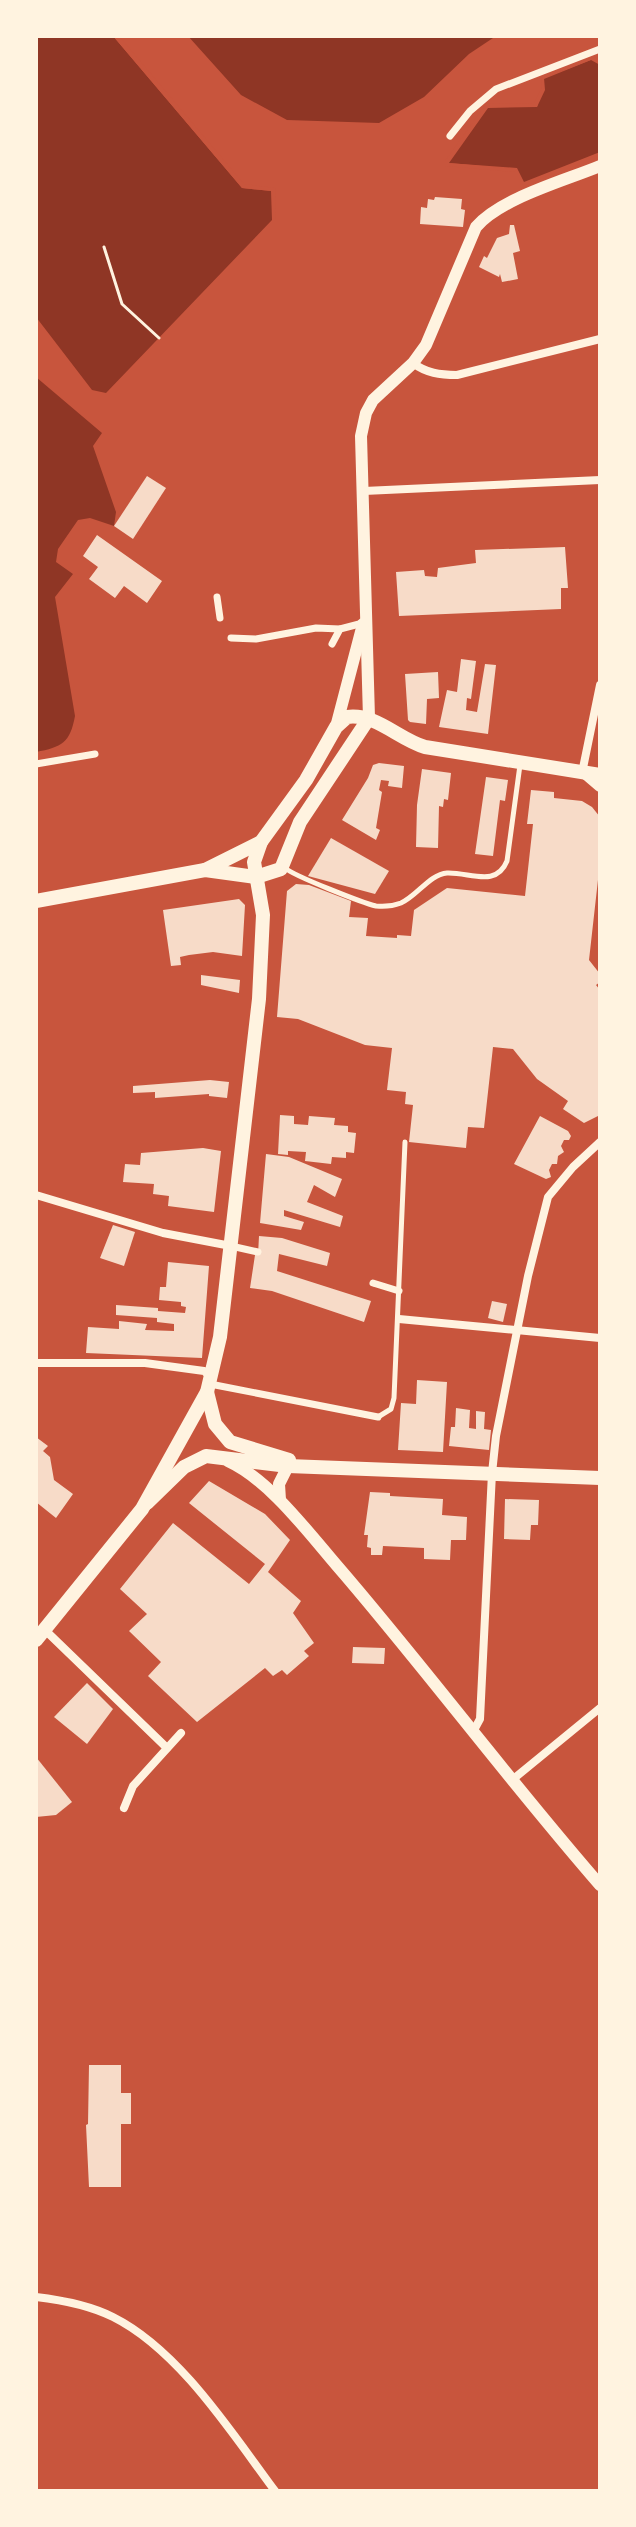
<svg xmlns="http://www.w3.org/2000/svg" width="636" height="2527" viewBox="0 0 636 2527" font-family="Signika,sans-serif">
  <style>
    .water { fill: #8f3625 }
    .pier { fill: #c8553d }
    .building { fill: #f7dbc8 }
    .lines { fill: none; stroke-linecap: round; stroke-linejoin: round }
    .path { stroke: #fff3e0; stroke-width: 3 }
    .service { stroke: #fff3e0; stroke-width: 5 }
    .pedestrian { stroke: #fff3e0; stroke-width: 7 }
    .minor { stroke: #fff3e0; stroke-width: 8 }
    .tertiary { stroke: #fff3e0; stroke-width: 12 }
    .secondary { stroke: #fff3e0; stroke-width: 14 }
    .primary { stroke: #fff3e0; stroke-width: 14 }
  </style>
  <rect width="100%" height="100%" fill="#c8553d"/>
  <!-- water -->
  <g class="water">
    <path d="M36 36H113L242 188 272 191V220L106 393 92 390 36 317Z"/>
    <path d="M188 36H496L469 54 424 97 379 123 287 120 241 95Z"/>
    <path d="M591 60 600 65V152L524 182 517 168 448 163 488 107H537L544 79Z"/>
    <path d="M36 377 102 433 93 446 116 512 114 526 90 518 78 520 58 549 56 562 73 574 55 597 75 716C70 743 62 747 36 752Z"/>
  </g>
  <!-- pier -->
  <g class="pier">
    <path d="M113 36H119L244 184 275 188 276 220H272L271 191 242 188Z"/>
    <path d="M590 56 596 58 544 78 545 90 537 107 488 108 449 163 517 169 514 172 445 166V161L486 104 534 103 541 89 542 75Z"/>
  </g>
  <!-- building -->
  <g class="building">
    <path d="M435 197 462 199 461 209 465 210 463 227 420 224 421 207 427 208 428 199 434 200Z"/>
    <path d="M510 225H514L520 251 513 253 518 279 502 282 500 274 499 277 479 267 484 256 487 258 497 238 509 234Z"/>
    <path d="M147 476 166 488 133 539 114 526Z"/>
    <path d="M97 535 162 581 147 603 124 586 115 598 89 579 98 567 83 556Z"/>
    <path d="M565 547 568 588H561V609L399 616 396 572 424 570 425 576 437 577 438 568 476 563 475 550Z"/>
    <path d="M461 659 476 661 471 699 467 698 466 710 477 712 485 664 496 665 488 734 439 727 447 690 457 692Z"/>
    <path d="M438 672 439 698 427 699 426 724 410 722 408 720 405 674Z"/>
    <path d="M379 763 404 766 402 788 388 786 389 781 381 780 379 790 382 792 376 828 380 830 376 840 342 820 368 778 373 765Z"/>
    <path d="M422 769 451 773 448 800 444 799 443 807 439 806 438 848 416 847 417 805Z"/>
    <path d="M486 777 508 780 505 801 500 800 493 856 475 854Z"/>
    <path d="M531 790 554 792V798L582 801 592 807 600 817V862L589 960 600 974V982L596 985 600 990V1115L584 1123 563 1109 568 1101 537 1079 513 1049 493 1047 484 1128 468 1127 466 1148 409 1142 413 1105 405 1104 406 1092 387 1090 392 1048 365 1045 298 1019 277 1017 287 891 296 884 309 885 351 901 349 917 368 918 366 936 397 938V935L411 936 414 910 447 888 525 896 533 824H527Z"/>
    <path d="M331 838 389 871 375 894 308 876Z"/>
    <path d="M239 899 245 905 242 956 213 952 189 955 180 957 181 965 171 966 163 910Z"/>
    <path d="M201 975 240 980 239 993 201 985Z"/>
    <path d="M210 1080 229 1082 227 1098 209 1096V1094L155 1098V1092L133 1093V1086Z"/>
    <path d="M280 1115 294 1116V1124L308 1125 309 1116 335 1118 334 1125 348 1126V1132L356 1133 354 1153 346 1152V1158L332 1157 331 1164 305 1161 306 1152 288 1151V1155L278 1154Z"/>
    <path d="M540 1116 568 1131 571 1136 569 1140H564L561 1146 564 1152 558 1156 557 1164H552L549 1170 551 1177 546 1179 514 1164Z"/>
    <path d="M203 1148 221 1151 214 1212 168 1206 169 1196 153 1194 154 1184 123 1182 125 1164 140 1165 141 1153Z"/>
    <path d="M266 1154 289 1157 342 1179 335 1197 314 1185 307 1202 343 1216 340 1227 284 1210V1216L304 1222 301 1230 260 1223Z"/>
    <path d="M113 1225 135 1232 124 1266 100 1258Z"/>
    <path d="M259 1236 282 1238 330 1253 327 1266 279 1254 277 1271 371 1301 364 1322 272 1291 250 1288 255 1255H258Z"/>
    <path d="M168 1262 209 1266 202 1358 86 1353 88 1327 119 1329V1321L147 1324 145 1330 174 1331V1324L157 1322V1318L116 1315V1305L158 1308V1311L185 1313 186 1307 181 1306V1302L159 1300 160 1287H166Z"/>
    <path d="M492 1301 507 1304 503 1322 488 1318Z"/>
    <path d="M417 1380 447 1382 443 1452 398 1450 401 1403 416 1404Z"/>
    <path d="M456 1408 470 1410 469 1428 476 1429V1411L485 1412 484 1429 491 1430 489 1450 449 1446 451 1427H455Z"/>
    <path d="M36 1437 48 1446 43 1451 50 1457 54 1480 73 1494 56 1518 36 1502Z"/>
    <path d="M209 1481 265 1514 290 1540 268 1572 301 1601 293 1613 314 1643 304 1651 309 1656 287 1675 282 1670 273 1676 265 1668 197 1722 148 1676 161 1662 129 1631 147 1614 120 1589 173 1523 249 1584 265 1564 189 1503Z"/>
    <path d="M370 1492 390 1493V1496L443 1499 442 1515 467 1517 466 1540H451L450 1560 424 1559V1548L383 1546 382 1555H371V1548L367 1547 368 1535H364Z"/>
    <path d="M505 1499 539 1500 538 1525H531L530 1540 504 1539Z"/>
    <path d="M353 1647 385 1648 384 1664 352 1663Z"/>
    <path d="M87 1683 113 1709 87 1744 54 1717Z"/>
    <path d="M36 1757 72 1802 56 1815 36 1817Z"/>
    <path d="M89 2065H121V2093H131V2124H121V2187H89L86 2125 88 2124Z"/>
  </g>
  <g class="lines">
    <!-- path -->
    <g class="path">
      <path d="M104 247 122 304 159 338"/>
      <path d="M36 695V697"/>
    </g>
    <!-- service -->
    <g class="service">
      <path d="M285 868C294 876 363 903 376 906 385 907 393 906 401 903 417 896 430 874 447 873 470 872 496 888 507 861L520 765"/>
      <path d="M378 1417 391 1409 394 1398 405 1142"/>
    </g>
    <!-- pedestrian -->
    <g class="pedestrian">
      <path d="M450 136 470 111 496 89 600 49"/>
      <path d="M217 597 220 618"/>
      <path d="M231 638 256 639 316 628 340 629"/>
      <path d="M332 644 340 629 363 623"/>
      <path d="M36 764 95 754"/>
      <path d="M231 1246 258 1252"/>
      <path d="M373 1283 399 1291"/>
      <path d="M210 1384 378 1417"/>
    </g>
    <!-- minor -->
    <g class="minor">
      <path d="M413 363C426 373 440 375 457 375L600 339"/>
      <path d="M364 491 600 480"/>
      <path d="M582 773 600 685"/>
      <path d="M36 1195 163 1233 231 1246"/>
      <path d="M399 1319 600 1338"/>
      <path d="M36 1363H145L204 1371 211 1377"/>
      <path d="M45 1630 167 1748"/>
      <path d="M474 1730 480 1719 492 1473 496 1436 528 1276 548 1197 573 1167 600 1142"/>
      <path d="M512 1780 600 1708"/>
      <path d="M124 1808 133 1786 181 1733"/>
      <path d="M36 2297C62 2300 89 2305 113 2317 179 2350 231 2432 275 2491"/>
    </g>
    <!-- tertiary -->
    <g class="tertiary">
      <path d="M369 718 361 436 366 413 373 400 413 363 426 345 476 227C501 198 564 181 600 166"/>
      <path d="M336 727 363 624"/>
      <path d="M586 774 600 786"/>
      <path d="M228 1461C272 1481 313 1539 345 1575 432 1677 512 1784 600 1885"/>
      <path d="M280 1500 279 1484 288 1466"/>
    </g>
    <!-- secondary -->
    <g class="secondary">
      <path d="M205 870 256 877 281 869 300 822 369 718"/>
      <path d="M36 901 205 870 261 842 306 780 336 727 347 717C376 713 398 739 425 747L600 775"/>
      <path d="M207 1392 215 1424 230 1442 289 1460"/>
      <path d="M147 1503 184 1467 206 1456 288 1466 600 1478"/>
    </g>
    <!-- primary -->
    <path class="primary" d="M36 1640 142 1509 207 1392 220 1337 259 999 263 915 254 862 261 842"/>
  </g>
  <!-- border -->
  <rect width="636" height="2527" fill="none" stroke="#fff3e0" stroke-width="76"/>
</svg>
